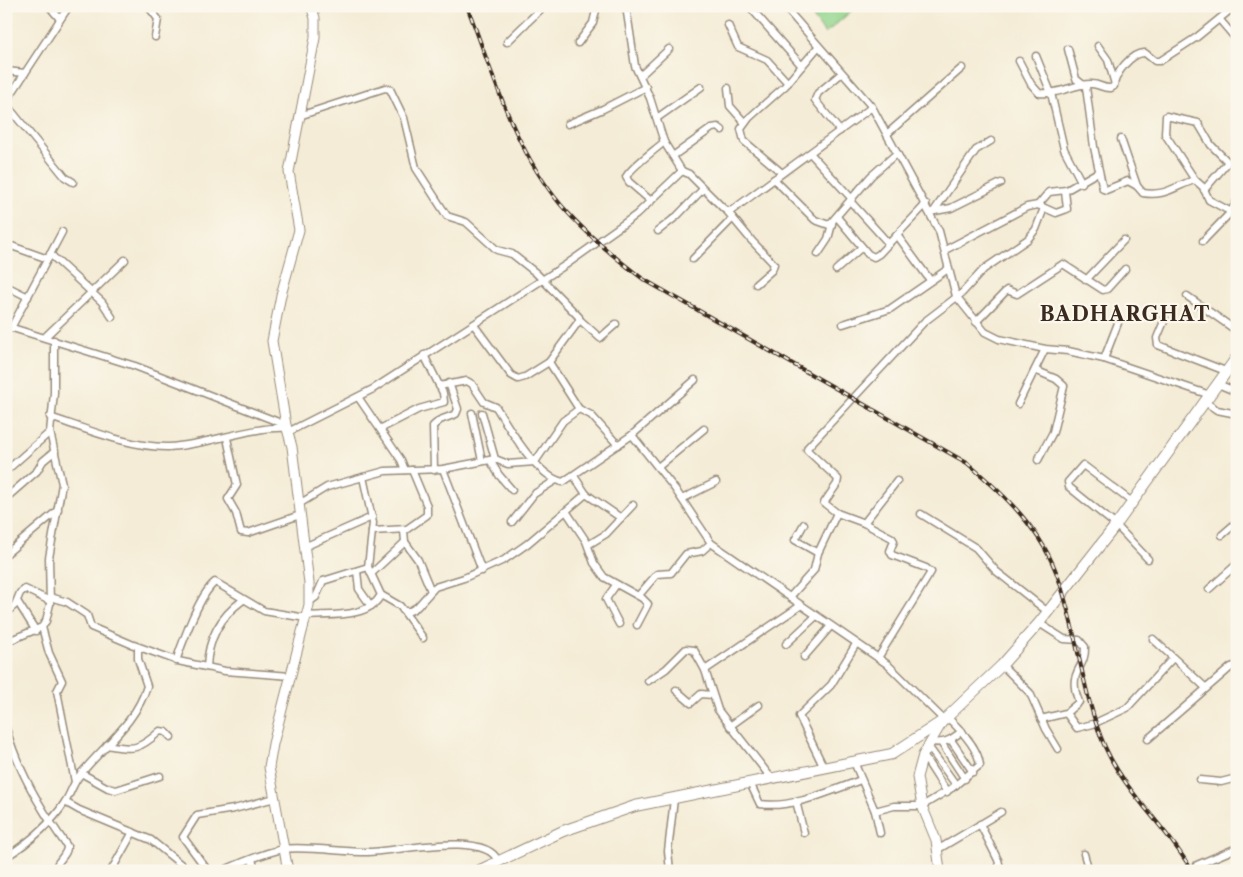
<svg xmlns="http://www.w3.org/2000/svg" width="1243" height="877" viewBox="0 0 1243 877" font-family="'Libre Caslon Text',serif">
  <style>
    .green { fill: #92d58d; stroke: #668056 }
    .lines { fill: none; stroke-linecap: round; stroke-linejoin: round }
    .street-casing { stroke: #988b7a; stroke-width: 9 }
    .secondary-casing { stroke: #988b7a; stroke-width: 11 }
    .primary-casing { stroke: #988b7a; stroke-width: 12 }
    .street { stroke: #fff; stroke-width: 6 }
    .secondary { stroke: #fff; stroke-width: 9 }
    .primary { stroke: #fff; stroke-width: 10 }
    .rail-casing { stroke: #3b2a1e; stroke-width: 4 }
    .rail { stroke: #fbf7ec; stroke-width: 2; stroke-dasharray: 5.5; stroke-linecap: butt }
    .labels { text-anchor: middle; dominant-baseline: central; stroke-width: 4.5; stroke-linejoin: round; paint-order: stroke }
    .district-label { font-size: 20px; font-weight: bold; letter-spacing: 1px; fill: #3b2a1e; stroke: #fbf7ec }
  </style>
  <rect width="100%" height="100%" fill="#fbf7ec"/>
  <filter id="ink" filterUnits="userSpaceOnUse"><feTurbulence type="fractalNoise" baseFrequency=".02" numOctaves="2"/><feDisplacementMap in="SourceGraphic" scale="10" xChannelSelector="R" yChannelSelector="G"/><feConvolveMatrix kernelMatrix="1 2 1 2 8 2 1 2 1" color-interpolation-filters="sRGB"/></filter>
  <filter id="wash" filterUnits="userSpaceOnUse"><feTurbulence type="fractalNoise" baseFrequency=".0096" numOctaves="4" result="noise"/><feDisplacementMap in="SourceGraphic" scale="20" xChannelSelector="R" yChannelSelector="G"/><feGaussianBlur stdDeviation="1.12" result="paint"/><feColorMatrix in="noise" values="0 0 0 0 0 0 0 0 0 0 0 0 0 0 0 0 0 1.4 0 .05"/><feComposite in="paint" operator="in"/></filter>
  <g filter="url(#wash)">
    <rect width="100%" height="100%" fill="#f4ecd6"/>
    <!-- green -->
    <path class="green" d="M805 6H857L825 34Z"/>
  </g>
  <g filter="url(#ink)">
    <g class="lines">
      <defs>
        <g id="street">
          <path d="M49 6 60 19"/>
          <path d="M148 6 158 19 155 37"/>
          <path d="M626 6 635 66 650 98 664 142 682 171"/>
          <path d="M749 6 802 66"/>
          <path d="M784 6 872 107 939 231 956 296 985 332 999 339 1045 349 1068 351 1104 359 1210 395"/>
          <path d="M1220 20 1237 40"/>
          <path d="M728 25 738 47 767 60 788 83"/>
          <path d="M507 42 544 6"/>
          <path d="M578 43 593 23 597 6"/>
          <path d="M1098 46 1108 60 1114 81"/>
          <path d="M1068 49 1076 79 1086 87 1094 147 1103 189 1106 190 1128 181 1137 186 1143 193C1166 197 1176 185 1195 180L1203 187 1209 200 1237 215"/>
          <path d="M1036 56 1051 93 1064 149 1082 183"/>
          <path d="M1019 61 1031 84 1039 93C1060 95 1075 83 1092 84 1099 84 1103 89 1111 88L1114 86C1115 73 1132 52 1145 53L1155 61H1160L1197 37 1235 6"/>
          <path d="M6 71 25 73"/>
          <path d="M640 76 669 49"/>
          <path d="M728 88 730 106 745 123"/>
          <path d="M6 102 69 6"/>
          <path d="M6 104 65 177 73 182"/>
          <path d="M299 116 385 88 390 89 404 118 416 168 447 216 466 222 497 250 512 254 536 273 579 317V321L549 362 579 409"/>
          <path d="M657 118 701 87"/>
          <path d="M568 124 603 109 646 87"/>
          <path d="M840 131 815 100 818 93 842 73"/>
          <path d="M887 134 962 68"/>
          <path d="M1121 139 1137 186"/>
          <path d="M810 153 852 199"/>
          <path d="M673 156 712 128 718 127 722 130"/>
          <path d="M782 173 744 141 741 129 749 118 785 86 818 47"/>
          <path d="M774 179 815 220 829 225 871 176 897 153"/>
          <path d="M1195 180 1165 134 1166 116 1198 123 1211 145 1228 162 1204 190"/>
          <path d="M651 201 629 182 626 177C632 166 654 151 664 142"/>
          <path d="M850 201 889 244"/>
          <path d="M1038 205 1049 192 1066 190"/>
          <path d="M727 211 752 241 774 264 772 270 756 284"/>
          <path d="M935 211 951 208 1001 183"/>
          <path d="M930 213 934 211 976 150 991 141"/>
          <path d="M837 217 868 254 874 257 879 254 926 204"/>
          <path d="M658 231 677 216 703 189"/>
          <path d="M897 235 930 280"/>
          <path d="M1203 241 1231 212 1237 201"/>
          <path d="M6 244 48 259"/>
          <path d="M945 250 1027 207 1038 205 1056 213 1067 209 1065 191 1098 172"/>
          <path d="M50 254 102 302 112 317"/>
          <path d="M818 254 828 239 832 224"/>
          <path d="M693 259 733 218"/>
          <path d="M836 270 862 247"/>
          <path d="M1086 280 1124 240"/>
          <path d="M6 286 28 297"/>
          <path d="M1187 296 1237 331"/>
          <path d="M579 319 600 338 616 324"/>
          <path d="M1165 319 1157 338 1158 345 1223 370"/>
          <path d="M976 322 1007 290 1017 294 1063 264 1103 290 1107 289 1125 269"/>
          <path d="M843 324 890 309 948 269"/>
          <path d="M474 325 511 375 518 379 525 377 549 362"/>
          <path d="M6 326 135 366 286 425"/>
          <path d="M11 328 62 232"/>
          <path d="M45 337 125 260"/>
          <path d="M1104 359 1118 323"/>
          <path d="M1035 370 1056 379 1064 386 1053 432 1038 460"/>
          <path d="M1218 384 1237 392"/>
          <path d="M439 386 467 381 472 384 484 402 496 407C509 428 537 477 563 482L632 435 695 380"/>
          <path d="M358 397 401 460 405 470"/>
          <path d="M1205 402 1217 410 1237 414"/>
          <path d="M1018 404 1045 349"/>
          <path d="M472 413 482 461"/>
          <path d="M482 413 495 459"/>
          <path d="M50 417C86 429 132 448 169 447 208 445 250 426 287 428"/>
          <path d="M380 429 419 409 444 402 443 393 424 355"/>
          <path d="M288 432 373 389 567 264 636 215 682 171 689 174 724 209 731 211 872 107"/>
          <path d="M632 435 675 489 711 543 887 664 944 720"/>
          <path d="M227 438 237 485 228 499 236 513 241 532 248 533 300 515"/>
          <path d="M490 460 499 475 512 490"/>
          <path d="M658 467 704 429"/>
          <path d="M443 469 482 571"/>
          <path d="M434 470 433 426 440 420 456 414 458 409 449 383"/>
          <path d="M6 471 50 432"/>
          <path d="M586 494 621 518"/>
          <path d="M6 498 37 471 43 461 55 451"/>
          <path d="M682 499 716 482"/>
          <path d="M1132 502 1083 465 1068 482 1069 487 1116 525 1148 559"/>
          <path d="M299 504 327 487 385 471 443 469 495 459 508 464 535 462 563 421 579 409 591 415 618 445"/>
          <path d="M566 511 586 541 594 563 604 577 640 597"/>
          <path d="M837 513 824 503 837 484 838 479 807 450 808 447 924 322 962 293 984 269 1028 239 1036 229 1044 208"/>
          <path d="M921 514 976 548 996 571 1048 612"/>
          <path d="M512 522 534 494 556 480"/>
          <path d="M864 523 897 481"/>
          <path d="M804 524 795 540 818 553"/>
          <path d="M372 531 407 529 427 515V506L412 470"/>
          <path d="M1222 535 1237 522"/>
          <path d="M405 542 418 560 431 591"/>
          <path d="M588 545 606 534 633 505"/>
          <path d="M304 547 372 517"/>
          <path d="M6 554 58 510"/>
          <path d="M357 571 359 589 371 606"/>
          <path d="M372 573 405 542 404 530"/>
          <path d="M616 585 606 599 619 624"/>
          <path d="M1209 589 1237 564"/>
          <path d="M381 595 400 606 423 638"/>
          <path d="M50 597 67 602 87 615 91 627 131 644 178 661 225 671 291 676"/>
          <path d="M790 597 814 570 818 553 837 513 864 523 892 538 894 541 890 551 892 555 926 568 931 572 878 658"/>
          <path d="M17 601 36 631"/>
          <path d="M309 602 316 597 323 581 368 567 373 523 363 477"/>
          <path d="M404 611H410L417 607 435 587 464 578 504 560 527 544 586 494 574 476"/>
          <path d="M6 613 15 605 20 593 25 589 50 601"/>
          <path d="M307 616C330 614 368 619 381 595L368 567"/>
          <path d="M1039 623 1064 639 1079 640 1085 647C1086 671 1066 670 1079 702L1066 713"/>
          <path d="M637 625 648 604 639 595 657 574 671 573 686 554 702 551 711 543"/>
          <path d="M42 627 49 653 62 681 57 691 75 782"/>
          <path d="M1153 639 1206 688"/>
          <path d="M6 642 42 627 46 621 50 604 49 558 62 484 50 432 54 393V340"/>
          <path d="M786 644 815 617"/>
          <path d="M804 657 830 627"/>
          <path d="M176 661C183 641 199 595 215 582L264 611 306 618"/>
          <path d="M1002 665 1030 693 1046 729 1058 749"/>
          <path d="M207 667C208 639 221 616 243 600"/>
          <path d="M705 670 800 606"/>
          <path d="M648 681 666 669 686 649 694 650 705 670 718 710 772 779"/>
          <path d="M676 690 691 703 701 694 712 695"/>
          <path d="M1041 719 1066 713 1077 728 1093 724 1127 708 1173 658"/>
          <path d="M730 726 759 705"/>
          <path d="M6 728C18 771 41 810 67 846 68 856 55 861 55 871"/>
          <path d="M1148 739 1231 667 1237 665"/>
          <path d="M951 740 973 772"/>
          <path d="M931 742C945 744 951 740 962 731"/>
          <path d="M942 744 965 779"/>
          <path d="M107 745C134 750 139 750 160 731L166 732 171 737"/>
          <path d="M928 746 956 785"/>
          <path d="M923 755 947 792"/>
          <path d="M854 762 875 811 894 806H922L952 788 980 765C978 747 960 729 947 717"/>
          <path d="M824 768 799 716 831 685 856 644"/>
          <path d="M81 773 108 788 116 790 160 776"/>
          <path d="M1200 780 1221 782 1237 778"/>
          <path d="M750 783 760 804C792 809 830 791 861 780"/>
          <path d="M796 801 804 833"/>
          <path d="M65 802 79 810 151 840 189 871"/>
          <path d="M875 811 880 833"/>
          <path d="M980 824 998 860 1001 871"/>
          <path d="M937 850 1001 812"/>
          <path d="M1084 854 1089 871"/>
          <path d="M6 857C28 843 51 824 65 802 71 793 73 783 80 775 103 746 136 723 147 686L138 659V647"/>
          <path d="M252 859 255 871"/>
          <path d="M1197 865 1237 848"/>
          <path d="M111 871 133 832"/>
          <path d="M208 871 183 837 197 815 234 809 275 798"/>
          <path d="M222 871C240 863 263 853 283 849 305 846 343 852 367 852 395 852 486 830 498 861"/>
          <path d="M670 871 668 851 674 799"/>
        </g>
        <g id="secondary">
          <path d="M288 871 269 767 273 744 309 605V583L292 447 286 425 272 341 281 295 299 230 289 172 315 38V18L311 6"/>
          <path d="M940 871 936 840 922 806 917 777 923 755 943 721"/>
        </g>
        <path id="primary" d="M478 871 563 831 635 806 892 754 944 720 1002 665 1039 623 1116 525 1237 357"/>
      </defs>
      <!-- street casing -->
      <use href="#street" class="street-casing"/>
      <!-- secondary casing -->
      <use href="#secondary" class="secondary-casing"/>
      <!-- primary casing -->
      <use href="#primary" class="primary-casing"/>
      <!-- street -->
      <use href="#street" class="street"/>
      <!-- secondary -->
      <use href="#secondary" class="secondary"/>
      <!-- primary -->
      <use href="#primary" class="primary"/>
      <defs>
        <path id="rail" d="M467 6C493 74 514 149 561 205 585 233 614 257 643 279L967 463C1005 495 1043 531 1059 580 1078 635 1082 694 1105 747 1126 794 1167 827 1192 871"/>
      </defs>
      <!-- rail casing -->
      <use href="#rail" class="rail-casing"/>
      <!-- rail -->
      <use href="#rail" class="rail"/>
    </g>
  </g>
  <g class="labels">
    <!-- district labels -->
    <g class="district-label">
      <text x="1125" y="314">BADHARGHAT</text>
    </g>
  </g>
  <!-- margin -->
  <rect width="1243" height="877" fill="none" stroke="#fbf7ec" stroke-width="25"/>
</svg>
